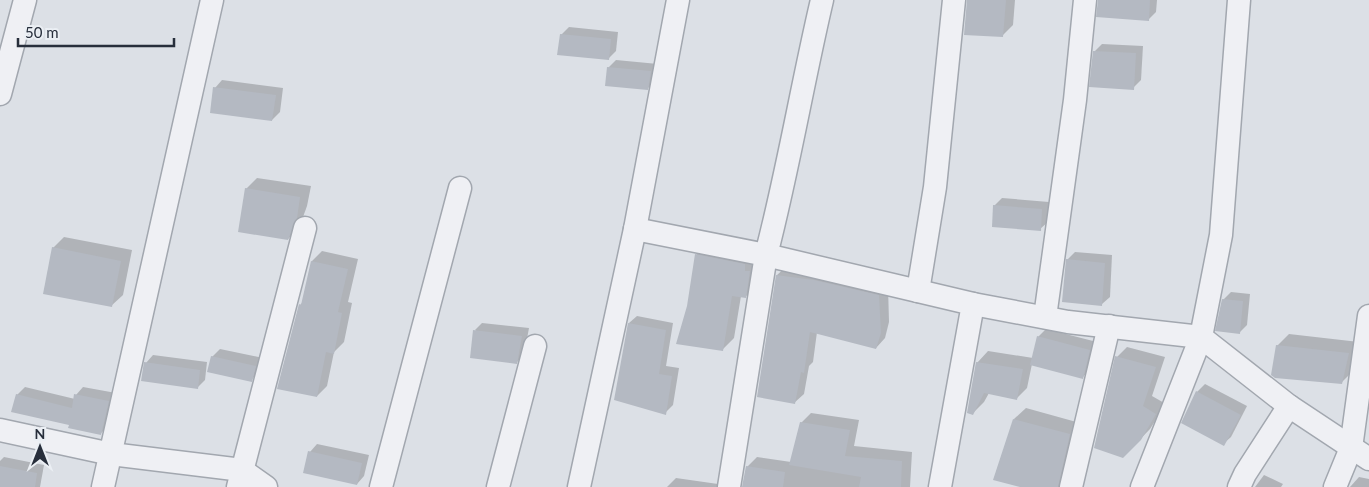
<svg xmlns="http://www.w3.org/2000/svg" width="1369" height="487" viewBox="0 0 1369 487" font-family="Lato,sans-serif">
  <style>
    .shadow { fill: #0003 }
    .building { fill: #b4b9c2 }
    .lines { fill: none; stroke-linecap: round; stroke-linejoin: round }
    .street-casing { stroke: #a2a7af; stroke-width: 25 }
    .street { stroke: #eff0f4; stroke-width: 22 }
  </style>
  <rect width="100%" height="100%" fill="#dce0e6"/>
  <!-- shadow -->
  <g class="shadow">
    <path d="M968 0H1015L1013 25 1002 36Z"/>
    <path d="M1098 0H1157L1156 12 1148 20Z"/>
    <path d="M569 27 618 32 616 51 608 59 561 35Z"/>
    <path d="M1102 44 1143 46 1141 80 1133 88 1094 52Z"/>
    <path d="M616 60 658 64 655 81 647 89 608 68Z"/>
    <path d="M222 80 283 88 280 112 272 120 215 88Z"/>
    <path d="M257 178 311 186 307 206 299 228 288 239 246 189Z"/>
    <path d="M1002 198 1049 202 1048 222 1040 229 994 206Z"/>
    <path d="M64 237 132 250 123 295 111 306 53 248Z"/>
    <path d="M708 244 756 260 757 286 745 297 741 296 734 338 722 350 688 306 696 255Z"/>
    <path d="M322 251 358 259 348 302 352 303 344 342 334 352 327 386 317 396 300 305 303 302 312 261Z"/>
    <path d="M1075 252 1112 255 1110 297 1102 304 1067 260Z"/>
    <path d="M787 266 888 286 889 322 885 338 876 348 817 332 813 362 809 366 804 394 794 403 777 275Z"/>
    <path d="M1231 292 1250 294 1247 325 1239 333 1223 300Z"/>
    <path d="M637 316 673 323 666 366 679 368 673 405 665 413 629 323Z"/>
    <path d="M482 323 529 328 524 355 516 363 475 330Z"/>
    <path d="M1046 329 1097 342 1090 369 1083 377 1032 364 1027 388 1016 399 989 393 984 402 973 413 977 363 988 351 1033 358 1038 337Z"/>
    <path d="M1289 334 1359 342 1352 372 1341 383 1277 346Z"/>
    <path d="M1127 347 1165 357 1152 396 1166 404 1150 429 1123 457 1117 357Z"/>
    <path d="M220 349 263 358 259 372 251 380 212 357Z"/>
    <path d="M153 355 207 362 205 380 197 388 146 363Z"/>
    <path d="M1205 384 1247 406 1231 437 1223 444 1197 392Z"/>
    <path d="M25 387 75 399 76 395 83 387 116 393 109 426 101 433 70 424 17 395Z"/>
    <path d="M1026 408 1080 423 1070 487H1025L994 479 1014 419Z"/>
    <path d="M811 413 859 420 854 446 912 452 910 487H744L747 467 757 457 791 462 801 423Z"/>
    <path d="M317 444 369 455 364 476 357 484 310 452Z"/>
    <path d="M4 457 44 465 40 487H0V461Z"/>
    <path d="M1264 475 1283 484 1281 487H1255Z"/>
    <path d="M1359 477 1369 479V487H1350Z"/>
    <path d="M676 478 718 484V487H667Z"/>
  </g>
  <!-- building -->
  <g class="building">
    <path d="M967 0H1006L1003 37 964 35Z"/>
    <path d="M1098 0H1150L1149 21 1096 17Z"/>
    <path d="M560 34 611 39 609 60 557 55Z"/>
    <path d="M1093 51 1136 53 1134 90 1089 87Z"/>
    <path d="M607 67 651 71 648 90 605 86Z"/>
    <path d="M213 87 276 95 272 121 210 113Z"/>
    <path d="M245 188 300 197 297 218 288 240 238 232Z"/>
    <path d="M993 205 1042 209 1041 231 992 227Z"/>
    <path d="M52 247 121 261 112 307 43 294Z"/>
    <path d="M695 254 745 264V271H750L746 298 732 296 723 351 676 344 687 306Z"/>
    <path d="M1066 259 1105 263 1102 306 1062 302Z"/>
    <path d="M311 261 348 269 338 312 342 313 334 354 326 352 317 397 277 389 299 304 301 305Z"/>
    <path d="M776 275 814 280 879 295 881 333 876 349 810 332 804 373 801 372 795 404 757 397Z"/>
    <path d="M1222 299 1243 301 1240 334 1215 331Z"/>
    <path d="M628 323 666 330 659 374 672 376 666 415 614 400Z"/>
    <path d="M473 330 522 336 517 364 470 358Z"/>
    <path d="M1037 336 1090 350 1083 379 1030 365Z"/>
    <path d="M1276 345 1349 353 1342 384 1275 378 1271 375Z"/>
    <path d="M211 356 256 366 252 382 207 372Z"/>
    <path d="M1115 356 1156 367 1143 406 1156 414 1141 440 1123 458 1094 448Z"/>
    <path d="M144 362 200 370 198 389 141 381Z"/>
    <path d="M976 362 1023 369 1017 400 984 393 973 415 967 413Z"/>
    <path d="M1196 391 1241 415 1224 446 1181 423Z"/>
    <path d="M16 394 72 408 74 394 109 401 101 435 68 428 69 425 11 412Z"/>
    <path d="M1013 419 1070 434 1058 487H1020L993 480Z"/>
    <path d="M800 422 850 430 845 456 902 461 901 487H859L861 477 789 465Z"/>
    <path d="M308 451 362 463 357 485 303 473Z"/>
    <path d="M0 466 37 473 35 487H0Z"/>
    <path d="M746 466 785 472 783 487H742Z"/>
  </g>
  <g class="lines">
    <defs>
      <g id="street">
        <path d="M822 0C802 85 788 171 766 255L973 304 940 487"/>
        <path d="M1239 0 1221 235 1201 337 1289 406 1369 459"/>
        <path d="M0 94 25 0"/>
        <path d="M635 229 766 255 729 487"/>
        <path d="M918 291 935 187 954 0"/>
        <path d="M973 304 1068 322 1201 337 1142 487"/>
        <path d="M1045 317 1075 100 1085 0"/>
        <path d="M0 430 111 454 242 470 266 487"/>
        <path d="M103 487 212 0"/>
        <path d="M238 487 305 228"/>
        <path d="M381 487 460 188"/>
        <path d="M498 487 535 346"/>
        <path d="M579 487 635 229 678 0"/>
        <path d="M1071 487 1109 326"/>
        <path d="M1239 487 1245 474 1289 406"/>
        <path d="M1335 487 1351 448 1369 316"/>
      </g>
    </defs>
    <!-- street casing -->
    <use href="#street" class="street-casing"/>
    <!-- street -->
    <use href="#street" class="street"/>
  </g>
  <!-- north arrow -->
  <g transform="translate(40 447)" stroke="#ebeff4" stroke-width="4" paint-order="stroke">
  <path d="M0-4L9 19L0 12L-9 19Z" fill="#272e3b"/>
  <text y="-8" font-size="14" font-weight="bold" text-anchor="middle" fill="#272e3b">N</text>
  </g>
  <!-- scale -->
  <path d="M18 38v8h156v-8" fill="none" stroke="#272e3b" stroke-width="2.5"/>
  <text x="25" y="38" font-size="15" fill="#272e3b" stroke="#ebeff4" stroke-width="4" paint-order="stroke">50 m</text>
</svg>
